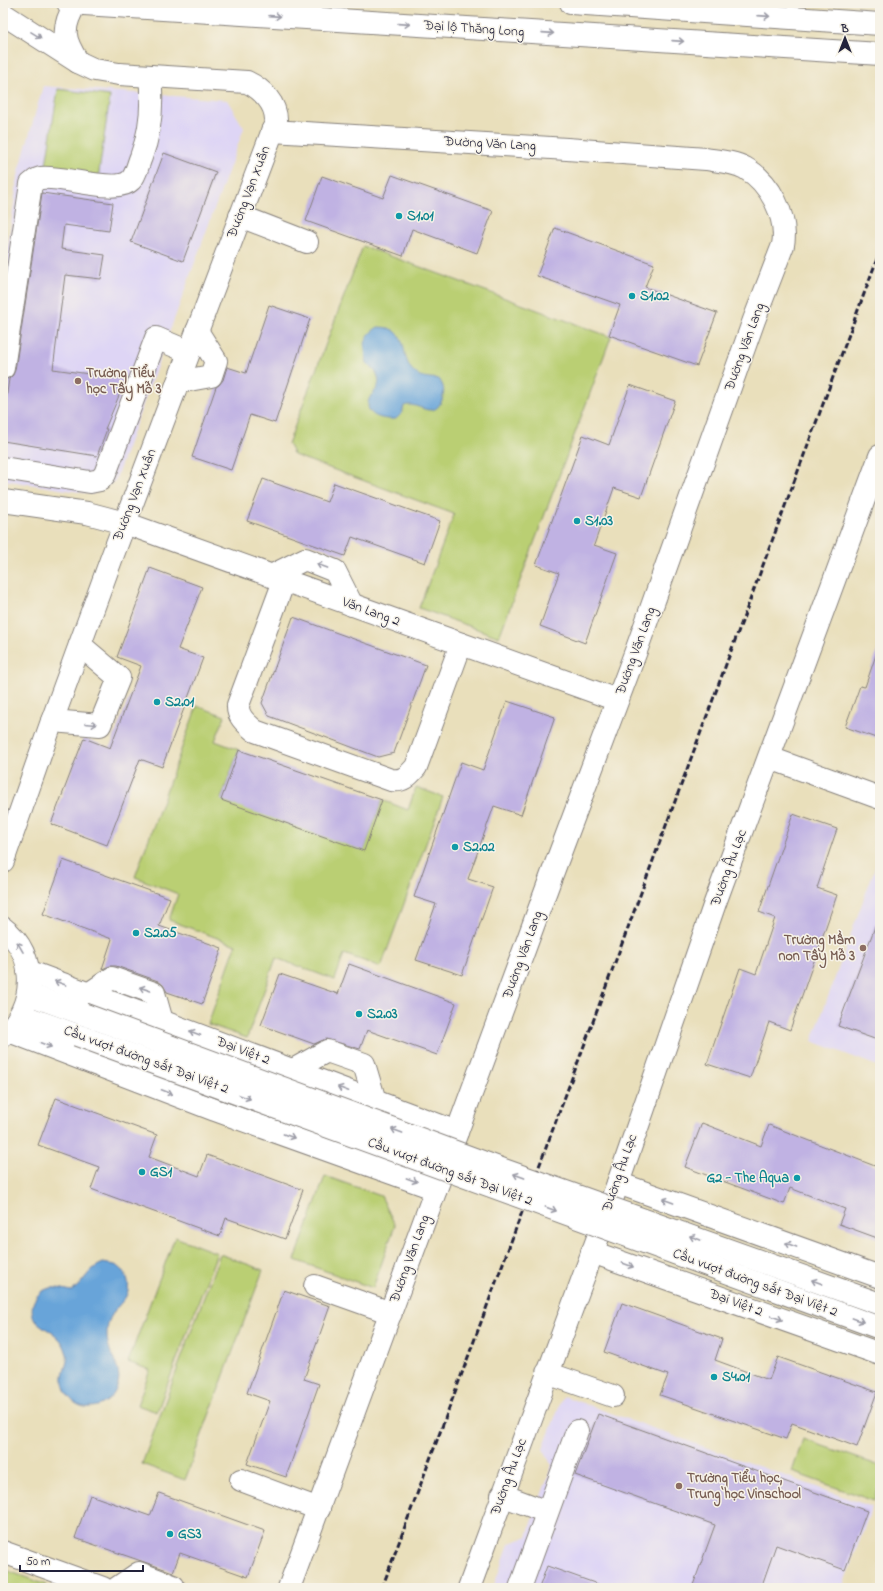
<svg xmlns="http://www.w3.org/2000/svg" width="883" height="1591" viewBox="0 0 883 1591" font-family="'Indie Flower',sans-serif">
  <style>
    .built { fill: #ded5f5 }
    .green { fill: #bacf73; stroke: #6e7857 }
    .water { fill: #68a4d9; stroke: #45638a }
    .lines { fill: none; stroke-linecap: round; stroke-linejoin: round }
    .stream { stroke: #68a4d9; stroke-width: 5 }
    .building { fill: #c0b2e3 }
    .minor-casing { stroke: #86807b; stroke-width: 24 }
    .major-casing { stroke: #86807b; stroke-width: 24 }
    .highway-casing { stroke: #86807b; stroke-width: 24 }
    .minor { stroke: #fff; stroke-width: 22 }
    .major { stroke: #fff; stroke-width: 22 }
    .highway { stroke: #fff; stroke-width: 22 }
    .rail { stroke: #22223b; stroke-width: 3; stroke-dasharray: 6 3; stroke-linecap: butt }
    .minor-bridge-casing { stroke: #86807b; stroke-width: 24; stroke-linecap: butt }
    .minor-bridge { stroke: #fff; stroke-width: 22 }
    .oneway { stroke: #9c9ca7 }
    .culture-dot { fill: #0f9aa8; stroke: #f7f3e8; stroke-width: 1.5 }
    .education-dot { fill: #8d6e63; stroke: #f7f3e8; stroke-width: 1.5 }
    .labels { text-anchor: middle; dominant-baseline: central; stroke-width: 3; stroke-linejoin: round; paint-order: stroke }
    .street-label { font-size: 14px; fill: #22223b; stroke: #f7f3e8 }
    .culture-label { font-size: 14px; font-weight: bold; fill: #0d838f; stroke: #f7f3e8; text-anchor: start }
    .education-label { font-size: 14px; font-weight: bold; fill: #785e54; stroke: #f7f3e8; text-anchor: start }
  </style>
  <rect width="100%" height="100%" fill="#f7f3e8"/>
  <filter id="ink" filterUnits="userSpaceOnUse"><feTurbulence type="fractalNoise" baseFrequency=".025" numOctaves="2"/><feDisplacementMap in="SourceGraphic" scale="8" xChannelSelector="R" yChannelSelector="G"/><feConvolveMatrix kernelMatrix="1 2 1 2 8 2 1 2 1" color-interpolation-filters="sRGB"/></filter>
  <filter id="wash" filterUnits="userSpaceOnUse"><feTurbulence type="fractalNoise" baseFrequency=".012" numOctaves="4" result="noise"/><feDisplacementMap in="SourceGraphic" scale="16" xChannelSelector="R" yChannelSelector="G"/><feGaussianBlur stdDeviation="0.9" result="paint"/><feColorMatrix in="noise" values="0 0 0 0 0 0 0 0 0 0 0 0 0 0 0 0 0 1.4 0 .05"/><feComposite in="paint" operator="in"/></filter>
  <g filter="url(#wash)">
    <rect width="100%" height="100%" fill="#e9dfbb"/>
    <!-- built -->
    <g class="built">
      <path d="M43 86 227 100 244 128 115 481 92 494 3 480V281L18 175Z"/>
      <path d="M880 854V1067L812 1041Z"/>
      <path d="M563 1396 872 1507 842 1588H493L509 1544 527 1536 552 1465 543 1449Z"/>
    </g>
    <!-- green -->
    <g class="green">
      <path d="M58 89 110 96 98 179 45 171Z"/>
      <path d="M363 246 611 337 499 637 419 608 454 514 294 455 288 444Z"/>
      <path d="M197 706 225 716 215 741 239 750 221 799 364 850 382 800 408 810 416 787 443 797 381 967 344 954 335 980 276 958 247 1038 208 1024 236 945 169 920 178 894 135 877Z"/>
      <path d="M325 1176 381 1196 395 1225 373 1288 295 1260Z"/>
      <path d="M175 1237 217 1253 157 1412 137 1405 150 1370 128 1362Z"/>
      <path d="M220 1254 263 1270 185 1480 142 1464Z"/>
      <path d="M803 1439 880 1466V1483L874 1501 792 1472Z"/>
      <path d="M3 1569 46 1585 45 1588H3Z"/>
    </g>
    <!-- water -->
    <g class="water">
      <path d="M378 327C416 327 394 363 420 376 425 378 433 378 439 379 444 386 445 391 442 400 433 422 417 400 404 406L402 413 396 419C385 420 363 417 369 399 371 395 376 391 378 386 381 376 374 369 367 363 364 346 362 337 378 327Z"/>
      <path d="M103 1263C107 1264 111 1264 115 1265 128 1270 132 1287 125 1298 121 1304 115 1308 112 1315 108 1321 107 1328 107 1335 107 1359 129 1370 113 1395 108 1402 99 1407 90 1407 76 1409 63 1394 63 1380 62 1371 69 1363 67 1354 62 1337 55 1335 42 1326 40 1324 36 1322 35 1320 27 1306 37 1290 51 1288 57 1287 66 1290 72 1291 86 1281 86 1270 103 1263Z"/>
    </g>
    <g class="lines">
      <!-- stream -->
      <path class="stream" d="M3 130 5 138 3 160"/>
    </g>
    <g id="blocks">
      <!-- building -->
      <g class="building">
        <path d="M164 153 216 172 183 261 131 242Z"/>
        <path d="M392 175 493 211 477 253 412 229 403 256 306 221 322 176 383 198Z"/>
        <path d="M42 193 113 203 109 231 64 225 61 249 105 255 101 279 65 275 53 369 126 379 105 429H107L97 456 3 441V421L9 379 13 375 15 370Z"/>
        <path d="M555 228 654 264 645 287 717 313 697 366 609 335 620 305 537 276Z"/>
        <path d="M269 305 310 319 275 423 250 415 231 470 192 457 216 387 219 385 223 380 227 367 246 373Z"/>
        <path d="M630 385 675 401 641 497 614 488 594 545 617 553 585 643 540 626 559 573 536 565 583 435 609 445Z"/>
        <path d="M263 479 327 502 334 483 440 521 425 563 352 537 345 556 247 521Z"/>
        <path d="M150 568 202 587 178 649 203 658 162 767 140 759 107 845 51 824 84 738 110 748 141 666 117 657Z"/>
        <path d="M293 617 426 665 394 753 378 757 269 716 262 703Z"/>
        <path d="M878 649H880V739L845 727 860 686 865 687Z"/>
        <path d="M507 701 555 717 521 815 494 806 468 879 493 887 462 975 416 960 436 904 414 897 461 762 483 770Z"/>
        <path d="M239 750 382 800 364 851 221 800Z"/>
        <path d="M793 814 837 829 817 888 837 895 790 1030 769 1022 750 1078 707 1064 740 968 756 974 775 918 759 912Z"/>
        <path d="M63 860 170 898 159 926 222 948 202 1004 167 992 163 985 158 981 116 966H110L102 969 112 939 43 914Z"/>
        <path d="M879 916H880V1041L838 1026Z"/>
        <path d="M349 964 456 1003 437 1055 367 1030 360 1049 326 1039 314 1044 261 1025 280 974 338 994Z"/>
        <path d="M56 1098 157 1135 149 1157 199 1176 207 1155 303 1190 285 1239 226 1218 220 1236 91 1189 99 1167 38 1145Z"/>
        <path d="M702 1123 761 1146 769 1125 880 1168V1239L839 1224 845 1209 790 1188 784 1204 685 1167Z"/>
        <path d="M284 1290 330 1306 304 1379 319 1384 286 1477 247 1464 270 1401 247 1393Z"/>
        <path d="M622 1303 722 1339 715 1360 769 1380 778 1357 877 1392 857 1447 792 1423 786 1439 660 1395 668 1375 604 1352Z"/>
        <path d="M598 1414 867 1511 845 1570 776 1545 761 1588H692L715 1525 575 1475Z"/>
        <path d="M159 1493 265 1531 248 1577 180 1553 173 1572 75 1538 90 1495 150 1516Z"/>
        <path d="M547 1566 603 1586V1588H539Z"/>
      </g>
    </g>
  </g>
  <g filter="url(#ink)">
    <use href="#blocks" fill-opacity="0" stroke="#86807b" stroke-width="1"/>
    <g class="lines">
      <defs>
        <g id="minor">
          <path d="M76 3C61 28 63 39 78 62"/>
          <path d="M3 14 78 62 95 70 119 74 247 82C262 89 277 104 276 122L112 557 52 721 3 861"/>
          <path d="M272 131 567 149 706 159C719 161 734 162 745 168 770 182 788 217 783 245L754 320 636 651 551 877 289 1588"/>
          <path d="M240 216 307 242"/>
          <path d="M3 368 31 184C34 182 37 178 41 178 62 175 117 195 131 180 136 175 138 164 141 157 151 131 153 104 150 76"/>
          <path d="M178 382 211 376 216 361 197 331"/>
          <path d="M3 468 90 482 100 480 105 474 156 338 189 352"/>
          <path d="M3 501 87 513 125 523 617 700"/>
          <path d="M271 576 305 559 335 571 352 605"/>
          <path d="M284 581 238 705C237 717 247 724 255 731L391 780C403 782 408 776 416 767L461 644"/>
          <path d="M52 721 100 725 119 678 80 645"/>
          <path d="M770 758 880 798"/>
          <path d="M3 928C39 955 36 1008 3 1036"/>
          <path d="M28 971 457 1132"/>
          <path d="M90 993 112 978 154 993 162 1021"/>
          <path d="M28 994 83 1014"/>
          <path d="M21 1015 77 1035"/>
          <path d="M9 1031 215 1110 436 1189"/>
          <path d="M293 1070 327 1051 364 1064 375 1101"/>
          <path d="M618 1183 880 1277"/>
          <path d="M592 1252 880 1354"/>
          <path d="M315 1286 391 1313"/>
          <path d="M547 1373 613 1396"/>
          <path d="M241 1480 319 1509"/>
          <path d="M502 1495 547 1512"/>
          <path d="M3 1552 103 1588"/>
          <path d="M117 1588 139 1573 173 1586V1588"/>
          <path d="M469 1588 618 1183 715 903 880 456"/>
          <path d="M520 1588 577 1431"/>
        </g>
        <path id="major" d="M68 3 880 54"/>
        <path id="highway" d="M571 3 880 24"/>
      </defs>
      <!-- minor casing -->
      <use href="#minor" class="minor-casing"/>
      <!-- major casing -->
      <use href="#major" class="major-casing"/>
      <!-- highway casing -->
      <use href="#highway" class="highway-casing"/>
      <!-- minor -->
      <use href="#minor" class="minor"/>
      <!-- major -->
      <use href="#major" class="major"/>
      <!-- highway -->
      <use href="#highway" class="highway"/>
      <!-- rail -->
      <path class="rail" d="M382 1588 880 251"/>
      <defs>
        <g id="minor-bridge">
          <path d="M83 1014 504 1170 880 1304"/>
          <path d="M77 1035 880 1328"/>
        </g>
      </defs>
      <!-- minor-bridge casing -->
      <use href="#minor-bridge" class="minor-bridge-casing"/>
      <!-- minor-bridge -->
      <use href="#minor-bridge" class="minor-bridge"/>
    </g>
    <!-- one-way arrows -->
    <defs><path id="oneway-shaft" d="M-6 0H5M1.5-3L5.5 0L1.5 3" fill="none" stroke-width="1.6" stroke-linecap="round" stroke-linejoin="round"/></defs>
    <g class="oneway">
      <use href="#oneway-shaft" transform="translate(275 16) rotate(4)"/>
      <use href="#oneway-shaft" transform="translate(764 16) rotate(4)"/>
      <use href="#oneway-shaft" transform="translate(404 24) rotate(4)"/>
      <use href="#oneway-shaft" transform="translate(548 33) rotate(4)"/>
      <use href="#oneway-shaft" transform="translate(36 35) rotate(32)"/>
      <use href="#oneway-shaft" transform="translate(678 41) rotate(4)"/>
      <use href="#oneway-shaft" transform="translate(322 566) rotate(-160)"/>
      <use href="#oneway-shaft" transform="translate(91 724) rotate(5)"/>
      <use href="#oneway-shaft" transform="translate(20 947) rotate(-120)"/>
      <use href="#oneway-shaft" transform="translate(60 983) rotate(-160)"/>
      <use href="#oneway-shaft" transform="translate(145 989) rotate(-161)"/>
      <use href="#oneway-shaft" transform="translate(195 1033) rotate(-159)"/>
      <use href="#oneway-shaft" transform="translate(46 1045) rotate(21)"/>
      <use href="#oneway-shaft" transform="translate(343 1089) rotate(-159)"/>
      <use href="#oneway-shaft" transform="translate(167 1092) rotate(21)"/>
      <use href="#oneway-shaft" transform="translate(245 1097) rotate(20)"/>
      <use href="#oneway-shaft" transform="translate(397 1131) rotate(-160)"/>
      <use href="#oneway-shaft" transform="translate(289 1136) rotate(20)"/>
      <use href="#oneway-shaft" transform="translate(519 1176) rotate(-160)"/>
      <use href="#oneway-shaft" transform="translate(412 1180) rotate(20)"/>
      <use href="#oneway-shaft" transform="translate(668 1201) rotate(-160)"/>
      <use href="#oneway-shaft" transform="translate(551 1209) rotate(20)"/>
      <use href="#oneway-shaft" transform="translate(695 1238) rotate(-160)"/>
      <use href="#oneway-shaft" transform="translate(791 1245) rotate(-160)"/>
      <use href="#oneway-shaft" transform="translate(628 1265) rotate(20)"/>
      <use href="#oneway-shaft" transform="translate(817 1282) rotate(-160)"/>
      <use href="#oneway-shaft" transform="translate(777 1318) rotate(20)"/>
      <use href="#oneway-shaft" transform="translate(858 1320) rotate(20)"/>
    </g>
  </g>
  <!-- markers -->
  <g class="culture-dot">
    <circle cx="399" cy="216" r="4"/>
    <circle cx="632" cy="296" r="4"/>
    <circle cx="577" cy="521" r="4"/>
    <circle cx="157" cy="702" r="4"/>
    <circle cx="455" cy="847" r="4"/>
    <circle cx="136" cy="933" r="4"/>
    <circle cx="359" cy="1014" r="4"/>
    <circle cx="142" cy="1172" r="4"/>
    <circle cx="797" cy="1178" r="4"/>
    <circle cx="714" cy="1377" r="4"/>
    <circle cx="170" cy="1534" r="4"/>
  </g>
  <g class="education-dot">
    <circle cx="78" cy="381" r="4"/>
    <circle cx="863" cy="948" r="4"/>
    <circle cx="679" cy="1486" r="4"/>
  </g>
  <g class="labels">
    <!-- street labels -->
    <g class="street-label">
      <text transform="translate(474 29) rotate(4)">Đại lộ Thăng Long</text>
      <text transform="translate(490 144) rotate(3)">Đường Văn Lang</text>
      <text transform="translate(249 192) rotate(-69)">Đường Vạn Xuân</text>
      <text transform="translate(745 347) rotate(-70)">Đường Văn Lang</text>
      <text transform="translate(135 495) rotate(-69)">Đường Vạn Xuân</text>
      <text transform="translate(371 612) rotate(20)">Văn Lang 2</text>
      <text transform="translate(636 651) rotate(-70)">Đường Văn Lang</text>
      <text transform="translate(729 868) rotate(-70)">Đường Âu Lạc</text>
      <text transform="translate(523 955) rotate(-70)">Đường Văn Lang</text>
      <text transform="translate(243 1051) rotate(21)">Đại Việt 2</text>
      <text transform="translate(146 1060) rotate(20)">Cầu vượt đường sắt Đại Việt 2</text>
      <text transform="translate(450 1172) rotate(20)">Cầu vượt đường sắt Đại Việt 2</text>
      <text transform="translate(620 1173) rotate(-71)">Đường Âu Lạc</text>
      <text transform="translate(410 1259) rotate(-70)">Đường Văn Lang</text>
      <text transform="translate(755 1283) rotate(20)">Cầu vượt đường sắt Đại Việt 2</text>
      <text transform="translate(736 1303) rotate(20)">Đại Việt 2</text>
      <text transform="translate(509 1477) rotate(-70)">Đường Âu Lạc</text>
    </g>
    <!-- culture labels -->
    <g class="culture-label">
      <text x="407" y="216">S1.01</text>
      <text x="640" y="296">S1.02</text>
      <text x="585" y="521">S1.03</text>
      <text x="165" y="702">S2.01</text>
      <text x="463" y="847">S2.02</text>
      <text x="144" y="933">S2.05</text>
      <text x="367" y="1014">S2.03</text>
      <text x="150" y="1172">GS1</text>
      <text x="789" y="1178" text-anchor="end">G2 - The Aqua</text>
      <text x="722" y="1377">S4.01</text>
      <text x="178" y="1534">GS3</text>
    </g>
    <!-- education labels -->
    <g class="education-label">
      <text x="86" y="373">Trường Tiểu<tspan x="86" dy="16">học Tây Mỗ 3</tspan></text>
      <text x="855" y="940" text-anchor="end">Trường Mầm<tspan x="855" dy="16">non Tây Mỗ 3</tspan></text>
      <text x="687" y="1478">Trường Tiểu học,<tspan x="687" dy="16">Trung học Vinschool</tspan></text>
    </g>
  </g>
  <!-- margin -->
  <rect width="883" height="1591" fill="none" stroke="#f7f3e8" stroke-width="16"/>
  <!-- north arrow -->
  <g transform="translate(845 38)" stroke="#f7f3e8" stroke-width="3" paint-order="stroke">
  <path d="M0-3L7 15L0 10L-7 15Z" fill="#22223b"/>
  <text y="-6" font-size="11" font-weight="bold" text-anchor="middle" fill="#22223b">B</text>
  </g>
  <!-- scale -->
  <path d="M20 1565v6h123v-6" fill="none" stroke="#22223b" stroke-width="2"/>
  <text x="26" y="1565" font-size="12" fill="#22223b" stroke="#f7f3e8" stroke-width="3" paint-order="stroke">50 m</text>
</svg>
